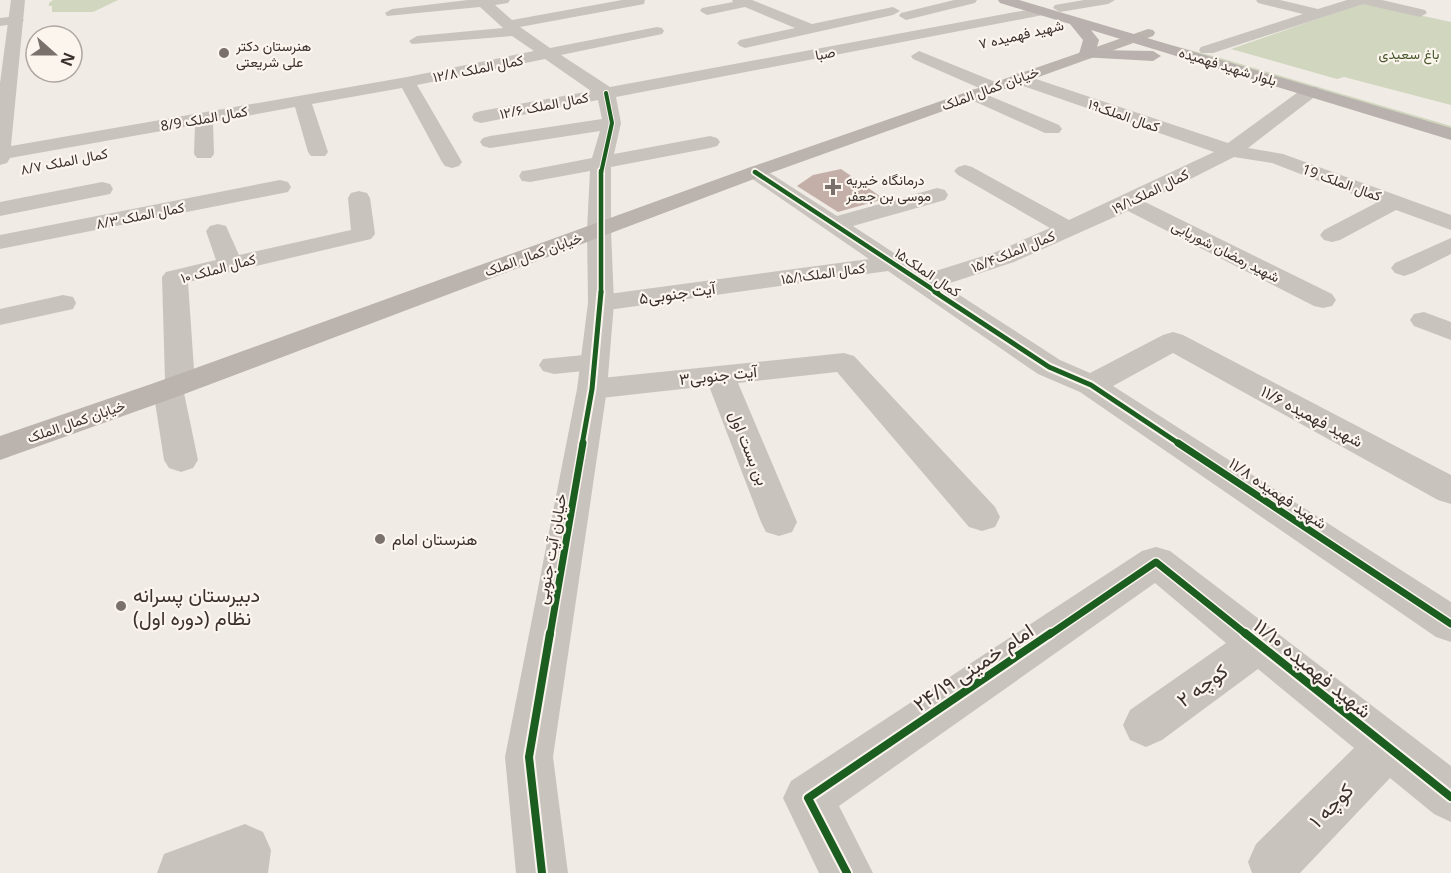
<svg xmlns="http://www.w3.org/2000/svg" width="1451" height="873" viewBox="0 0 1451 873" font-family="'Noto Sans',Vazirmatn,sans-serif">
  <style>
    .green { fill: #d1d6bf }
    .building { fill: #c3afa7 }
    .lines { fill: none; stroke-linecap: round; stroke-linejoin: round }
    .minor { fill: #c9c3be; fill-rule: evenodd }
    .tertiary { fill: #c9c3be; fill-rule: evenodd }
    .secondary { fill: #bab3ae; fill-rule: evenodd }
    .primary { fill: #b8b1ad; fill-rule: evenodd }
    .cycleway-far4-casing { stroke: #fbf5ee; stroke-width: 6 }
    .cycleway-far3-casing { stroke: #fbf5ee; stroke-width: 8 }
    .cycleway-far2-casing { stroke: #fbf5ee; stroke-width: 9 }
    .cycleway-far1-casing { stroke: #fbf5ee; stroke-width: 10 }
    .cycleway-casing { stroke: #fbf5ee; stroke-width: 12 }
    .cycleway-far4 { stroke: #1b5e20; stroke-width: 4 }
    .cycleway-far3 { stroke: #1b5e20; stroke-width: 4.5 }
    .cycleway-far2 { stroke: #1b5e20; stroke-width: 5 }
    .cycleway-far1 { stroke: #1b5e20; stroke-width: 7 }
    .cycleway { stroke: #1b5e20; stroke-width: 8 }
    .poi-dot { fill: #7a716c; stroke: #fbf5ee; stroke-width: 2 }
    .labels { text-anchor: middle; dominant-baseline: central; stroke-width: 4.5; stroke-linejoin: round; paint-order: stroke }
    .far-street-label { font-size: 14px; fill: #3b302b; stroke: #fbf5ee }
    .far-poi-label { font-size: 14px; fill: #3b302b; stroke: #fbf5ee; text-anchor: start }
    .far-park-label { font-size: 14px; fill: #4a5a2e; stroke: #fbf5ee }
    .street-label { font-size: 16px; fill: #3b302b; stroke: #fbf5ee }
    .poi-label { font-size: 16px; fill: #3b302b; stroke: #fbf5ee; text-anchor: start }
    .near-poi-label { font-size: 20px; fill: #3b302b; stroke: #fbf5ee; text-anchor: start }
    .near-street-label { font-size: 20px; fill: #3b302b; stroke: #fbf5ee }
  </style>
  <rect width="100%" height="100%" fill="#f0ebe5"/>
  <!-- green -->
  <g class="green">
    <path d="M53 0H118L93 12H52V6H49V3Z"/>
    <path d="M1363 3 1451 22V105L1344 77 1337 79 1231 49Z"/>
    <path d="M1163 43 1217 57 1451 126V129Z"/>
  </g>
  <!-- building -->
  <path class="building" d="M841 169 884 199 838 212 797 186 813 175Z"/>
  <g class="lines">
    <!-- minor -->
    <g class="minor">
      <path d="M11 0H25L11 146 407 77 534 51 512 36 412 44 409 41 417 36 503 28 480 7 387 16 385 13 392 9 468 0H510L508 3 495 5 512 20 622 0H645L644 4 639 5 520 27 550 48 657 27 662 28 664 31 662 34 561 55 610 87 1043 7 1050 11 1043 15 616 97 621 123 614 154 710 136 717 138 720 142 717 146 710 148 611 167V230L607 235 599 237 591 235 587 230 590 171 530 182 522 181 519 176 522 171 530 170 592 158 600 131 490 148 483 146 480 142 483 138 490 136 602 119 598 100 481 123 474 121 472 117 474 113 481 111 591 91 545 59 417 85 462 162 459 166 452 168 445 166 442 162 402 88 312 104 328 152 325 156H311L308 152 295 107 213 122 214 154 211 158H197L194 154 195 125 10 158 7 163 0 165V83Z"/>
      <path d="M732 0H752L812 24 893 7 900 11 893 15 745 48 740 46 737 43 740 40 795 28 745 7 707 15 700 11 702 8 733 2Z"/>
      <path d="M954 0H977L975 3 906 20 899 16 901 13Z"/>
      <path d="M1084 0H1115L1108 4 1060 12 1053 8 1055 5Z"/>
      <path d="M1256 0H1280L1318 9 1347 0H1382L1425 10 1427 13 1420 17 1363 4 1213 53H1201L1199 50 1201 47 1303 14 1258 3Z"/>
      <path d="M919 51 998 83 1001 87 998 91H986L913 59 911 56Z"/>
      <path d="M1018 73 1228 143 1305 87H1317L1320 91 1317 95 1248 148 1283 154 1451 215V230L1396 210 1340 240 1332 242 1324 240 1320 235 1324 230 1376 203 1272 163 1234 157 1145 202 1332 294 1336 300 1332 306 1323 308 1314 306 1128 211 1014 262 944 285 1060 360 1090 373 1163 335 1173 332 1183 335 1451 475V504L1438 500 1173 353 1113 386 1451 602V642L1436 637 1080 392 1038 374 888 271 601 311 591 309 588 303 591 297 601 295 869 259 748 176 744 172 748 168 755 166 762 168 837 216 937 188 945 190 948 195 945 200 853 226 926 274 996 252 1050 228 958 175 954 171 958 167 965 165 972 167 1069 220 1214 152 1012 82 1010 78 1012 74Z"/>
      <path d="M973 89 1059 125 1062 129 1059 133H1045L967 98 964 94 967 90Z"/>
      <path d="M280 180 288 182 291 187 288 192 0 249V235Z"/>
      <path d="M102 182 110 184 113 189 110 194 0 216V202Z"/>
      <path d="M359 191 367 193 370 198 375 234 371 239 188 282 195 384 191 391 184 393 198 460 193 468 181 472 169 468 164 460 153 389 157 382 165 380 162 277 166 272 216 260 206 231 210 226 218 224 226 226 239 255 351 230 348 198 351 193Z"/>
      <path d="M1451 238V254L1413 273 1404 276 1395 273 1391 268 1395 263Z"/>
      <path d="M63 295 73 297 76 303 73 309 0 325V309Z"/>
      <path d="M1424 312 1451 322V340L1414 326 1410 320 1414 314Z"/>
      <path d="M844 353 854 356 995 507 1000 517 995 527 982 531 969 527 837 372 738 383 797 522 792 532 779 536 766 532 761 522 709 386 592 399 581 396 577 389 581 382 592 379Z"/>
      <path d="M594 354 604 357 609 363 604 369 554 374 543 371 539 365 543 359Z"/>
      <path d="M1156 547 1170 551 1451 766V822L1434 814 1390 778 1300 873H1252L1248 862 1256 844 1354 748 1258 669 1162 740 1146 747 1130 740 1123 725 1130 710 1226 643 1155 583 839 806 873 873H819L783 798 791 781 1142 551Z"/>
      <path d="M245 824 263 832 271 850 268 873H157L164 854Z"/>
    </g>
    <!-- tertiary -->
    <g class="tertiary">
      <path d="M17 16 24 20 22 23 0 26V18Z"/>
      <path d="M599 223 607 225 611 230 614 303 607 389 553 757 568 873H516L505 757 577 389 588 303 587 230 591 225Z"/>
    </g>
    <!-- secondary -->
    <path class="secondary" d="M1148 29 1153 30 1155 33 1153 36 762 176 179 396 0 460V436L157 382 748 168Z"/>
    <!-- primary -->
    <path class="primary" d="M998 0H1019L1451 128V140L1091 30 1099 40 1096 50 1153 51 1161 56 1153 61 1081 57 1079 54 1083 40 1070 24 1000 3Z"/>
    <defs>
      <path id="cycleway-far4" d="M601 173 612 123 606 93"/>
      <g id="cycleway-far3">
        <path d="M755 172 938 293"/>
        <path d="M601 293V171"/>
      </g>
      <g id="cycleway-far2">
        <path d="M935 292 1049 367 1091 385 1181 445"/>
        <path d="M582 445 592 389 601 292"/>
      </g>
      <g id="cycleway-far1">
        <path d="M1178 443 1451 624"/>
        <path d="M550 635 583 443"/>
        <path d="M1049 635 1156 562 1247 635"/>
      </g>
      <g id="cycleway">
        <path d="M1245 633 1451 797"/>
        <path d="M542 873 529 757 550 633"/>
        <path d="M847 873 808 798 1051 633"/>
      </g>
    </defs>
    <!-- cycleway-far4 casing -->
    <use href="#cycleway-far4" class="cycleway-far4-casing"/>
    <!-- cycleway-far3 casing -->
    <use href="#cycleway-far3" class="cycleway-far3-casing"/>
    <!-- cycleway-far2 casing -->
    <use href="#cycleway-far2" class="cycleway-far2-casing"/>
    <!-- cycleway-far1 casing -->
    <use href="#cycleway-far1" class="cycleway-far1-casing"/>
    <!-- cycleway casing -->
    <use href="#cycleway" class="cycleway-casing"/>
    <!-- cycleway-far4 -->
    <use href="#cycleway-far4" class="cycleway-far4"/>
    <!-- cycleway-far3 -->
    <use href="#cycleway-far3" class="cycleway-far3"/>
    <!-- cycleway-far2 -->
    <use href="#cycleway-far2" class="cycleway-far2"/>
    <!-- cycleway-far1 -->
    <use href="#cycleway-far1" class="cycleway-far1"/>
    <!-- cycleway -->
    <use href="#cycleway" class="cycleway"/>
  </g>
  <!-- markers -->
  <g class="poi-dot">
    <circle cx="224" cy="53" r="6"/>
    <path d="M830 178h6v6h6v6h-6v6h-6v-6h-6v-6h6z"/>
    <circle cx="380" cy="539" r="6"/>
    <circle cx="121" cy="606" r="6"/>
  </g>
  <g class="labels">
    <!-- far-street labels -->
    <g class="far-street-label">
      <text transform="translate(1021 34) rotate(-13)">شهید فهمیده ۷</text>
      <text transform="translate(825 53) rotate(-11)">صبا</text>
      <text transform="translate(1228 66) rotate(17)">بلوار شهید فهمیده</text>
      <text transform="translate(478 68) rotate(-11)">کمال الملک ۱۲/۸</text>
      <text transform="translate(990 88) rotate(-20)">خیابان کمال الملک</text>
      <text transform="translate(544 105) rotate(-11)">کمال الملک ۱۲/۶</text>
      <text transform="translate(1124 115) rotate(19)">کمال الملک۱۹</text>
      <text transform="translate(204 118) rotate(-10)">کمال الملک 8/9</text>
      <text transform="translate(64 161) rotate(-11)">کمال الملک ۸/۷</text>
      <text transform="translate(1342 182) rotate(20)">کمال الملک 19</text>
      <text transform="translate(1150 191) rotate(-26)">کمال الملک۱۹/۱</text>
      <text transform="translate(140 215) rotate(-11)">کمال الملک ۸/۳</text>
      <text transform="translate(1013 251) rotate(-22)">کمال الملک۱۵/۴</text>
      <text transform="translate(1226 251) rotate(27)">شهید رمضان شوریابی</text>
      <text transform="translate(533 254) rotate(-20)">خیابان کمال الملک</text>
      <text transform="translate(218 268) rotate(-15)">کمال الملک ۱۰</text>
      <text transform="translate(928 272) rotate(34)">کمال الملک۱۵</text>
      <text transform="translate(823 273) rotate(-8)">کمال الملک۱۵/۱</text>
      <text transform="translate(76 421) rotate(-19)">خیابان کمال الملک</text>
    </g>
    <!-- far-poi labels -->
    <g class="far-poi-label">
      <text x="236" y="45">هنرستان دکتر<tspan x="236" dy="16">علی شریعتی</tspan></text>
      <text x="846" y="179">درمانگاه خیریه<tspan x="846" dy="16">موسی بن جعفر</tspan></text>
    </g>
    <!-- far-park labels -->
    <g class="far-park-label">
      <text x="1409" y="53">باغ سعیدی</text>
    </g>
    <!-- street labels -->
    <g class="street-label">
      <text transform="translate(677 293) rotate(-8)">آیت جنوبی۵</text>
      <text transform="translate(718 375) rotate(-6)">آیت جنوبی۳</text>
      <text transform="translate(1312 416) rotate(28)">شهید فهمیده ۱۱/۶</text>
      <text transform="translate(749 448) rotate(68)">بن بست اول</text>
      <text transform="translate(1278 493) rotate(34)">شهید فهمیده ۱۱/۸</text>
      <text transform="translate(551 549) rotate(-80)">خیابان آیت جنوبی</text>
    </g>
    <!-- poi labels -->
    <g class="poi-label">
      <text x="392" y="539">هنرستان امام</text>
    </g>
    <!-- near-poi labels -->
    <g class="near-poi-label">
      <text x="133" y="594">دبیرستان پسرانه<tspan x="133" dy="23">نظام (دوره اول)</tspan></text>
    </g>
    <!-- near-street labels -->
    <g class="near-street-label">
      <text transform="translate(973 667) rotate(-34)">امام خمینی ۲۴/۱۹</text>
      <text transform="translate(1313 668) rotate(39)">شهید فهمیده ۱۱/۱۰</text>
      <text transform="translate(1202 685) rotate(-36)">کوچه ۲</text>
      <text transform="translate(1331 805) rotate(-45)">کوچه ۱</text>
    </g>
  </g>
  <!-- north arrow -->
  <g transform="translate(54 54) rotate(111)"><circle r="28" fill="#fbf5ee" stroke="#aea6a0" stroke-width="1.5"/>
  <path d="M0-4.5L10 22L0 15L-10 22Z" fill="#7a716c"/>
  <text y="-9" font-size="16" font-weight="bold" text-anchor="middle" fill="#3b302b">N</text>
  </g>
</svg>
